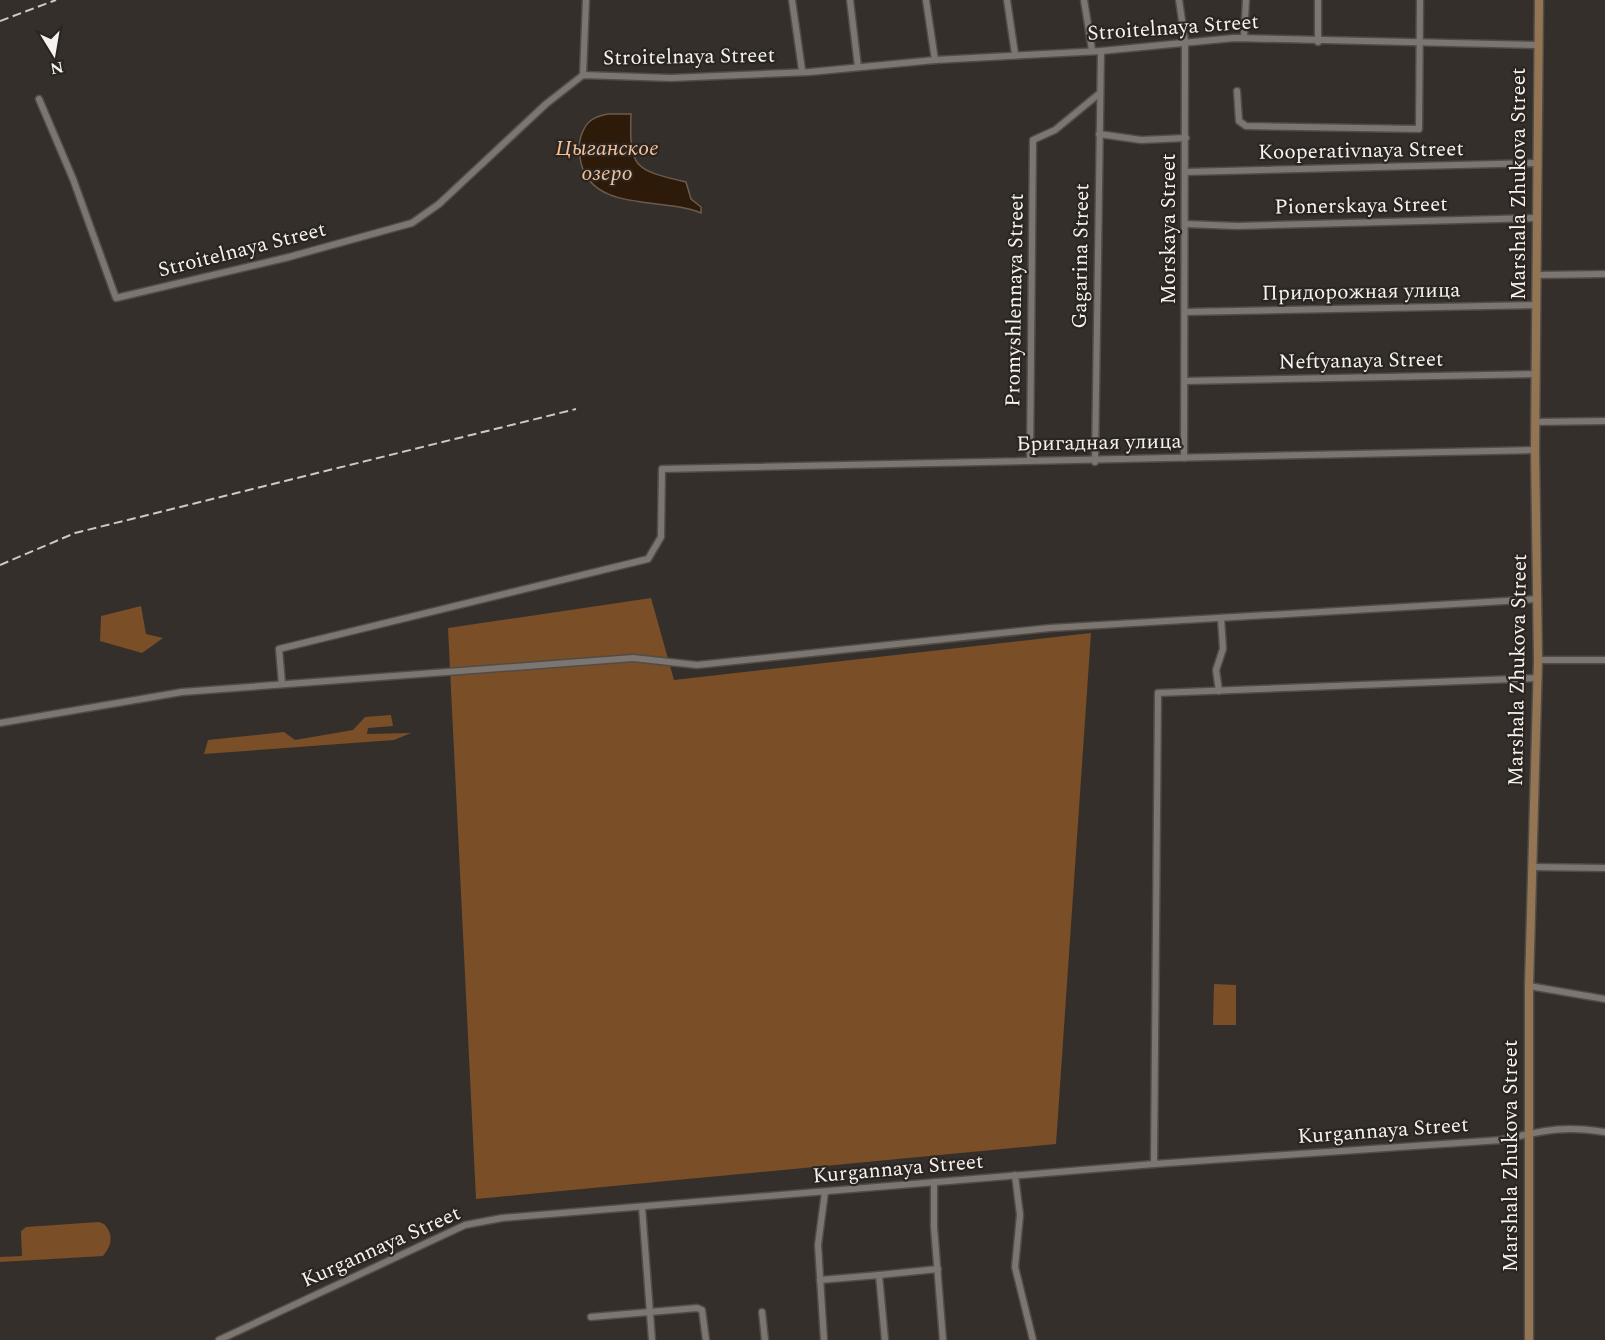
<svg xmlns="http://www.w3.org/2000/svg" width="1605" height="1340" viewBox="0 0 1605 1340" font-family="Spectral,serif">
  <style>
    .green { fill: #7a4e27 }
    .water { fill: #2e1a08; stroke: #6a5b4d; stroke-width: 1.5 }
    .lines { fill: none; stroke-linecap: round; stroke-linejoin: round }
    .minor-casing { stroke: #504c48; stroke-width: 9 }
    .secondary-casing { stroke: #504c48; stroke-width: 11 }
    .minor { stroke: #7c7570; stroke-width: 6 }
    .secondary { stroke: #937554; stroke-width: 8 }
    .rail { stroke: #ccc9c6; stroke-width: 2; stroke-dasharray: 9 4.5; stroke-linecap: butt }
    .labels { text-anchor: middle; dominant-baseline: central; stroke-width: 4.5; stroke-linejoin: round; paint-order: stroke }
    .street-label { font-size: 21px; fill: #f5f2ef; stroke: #2b2521 }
    .water-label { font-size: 22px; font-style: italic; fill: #f5c095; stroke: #2b2521 }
  </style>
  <rect width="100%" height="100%" fill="#352f2b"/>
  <!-- green -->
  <g class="green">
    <path d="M651 598 674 680 1091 633 1056 1144 476 1199 448 628Z"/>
    <path d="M141 606 146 634 163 638 142 653 100 641 101 616Z"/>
    <path d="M391 715 393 726 368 728 367 734 411 733 394 740 204 754 208 740 284 732 295 740 353 730 365 717Z"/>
    <path d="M1214 984 1236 985V1025H1213Z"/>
    <path d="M99 1222 104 1224C114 1235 112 1245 103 1256L0 1262V1257L22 1256 21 1231 26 1227Z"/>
  </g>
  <!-- water -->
  <path class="water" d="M608 114H631C629 168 634 170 686 182L691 199 701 207V213C665 197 593 213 581 163 579 152 578 146 581 136 586 121 593 117 608 114Z"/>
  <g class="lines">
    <defs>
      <g id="minor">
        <path d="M792 0 802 70"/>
        <path d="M850 0 858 67"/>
        <path d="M926 0 935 60"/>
        <path d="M1007 0 1015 54"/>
        <path d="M1084 0 1092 50"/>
        <path d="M1179 0 1185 41 1184 458"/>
        <path d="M1244 37 1246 0"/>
        <path d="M1318 42V0"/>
        <path d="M583 75 586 0"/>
        <path d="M1237 91 1239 121 1246 126 1419 129 1420 0"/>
        <path d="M39 99 73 179 116 298 289 257 412 223 439 204 546 104 583 75 671 78 810 72 935 60 1101 51 1234 38 1538 45"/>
        <path d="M1099 134 1141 140 1186 138"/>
        <path d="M1185 172 1538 163"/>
        <path d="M1186 224 1237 226 1537 218"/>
        <path d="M1537 275 1605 274"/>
        <path d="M1185 312 1536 305"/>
        <path d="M1186 381 1536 374"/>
        <path d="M1535 422 1605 421"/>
        <path d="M1030 460 1033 140 1055 130 1100 93"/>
        <path d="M1095 462 1101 51"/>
        <path d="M1538 660H1605"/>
        <path d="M282 684 279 649 648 559 661 537 662 469 1535 450"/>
        <path d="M1219 691 1216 670 1223 649 1221 618"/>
        <path d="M0 723 182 692 633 658 697 665 1050 628 1538 599"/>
        <path d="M1533 867 1605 868"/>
        <path d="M1529 986 1605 999"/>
        <path d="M1154 1164 1158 693 1537 678"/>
        <path d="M1015 1175 1020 1215 1015 1267 1033 1340"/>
        <path d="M934 1182V1227L943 1340"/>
        <path d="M642 1207 652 1340"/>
        <path d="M820 1280 879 1275"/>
        <path d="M762 1312 765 1340"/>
        <path d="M591 1317 697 1308 702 1310 706 1340"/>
        <path d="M219 1340 465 1225 502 1218 1154 1164 1501 1140C1543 1131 1561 1125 1605 1132"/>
        <path d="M824 1340 818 1245 825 1192"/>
        <path d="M885 1340 879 1275 938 1269"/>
      </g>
      <path id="secondary" d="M1529 1340V986L1538 660 1535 450 1539 0"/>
    </defs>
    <!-- minor casing -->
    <use href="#minor" class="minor-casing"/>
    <!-- secondary casing -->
    <use href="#secondary" class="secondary-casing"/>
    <!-- minor -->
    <use href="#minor" class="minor"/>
    <!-- secondary -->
    <use href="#secondary" class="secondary"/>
    <!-- rail -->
    <g class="rail">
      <path d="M0 21 56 0"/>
      <path d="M0 565 75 533 576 409"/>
    </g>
  </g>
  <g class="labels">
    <!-- street labels -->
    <g class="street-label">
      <text transform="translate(1173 28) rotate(-4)">Stroitelnaya Street</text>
      <text transform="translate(689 57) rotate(-1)">Stroitelnaya Street</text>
      <text transform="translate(1361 151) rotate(-1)">Kooperativnaya Street</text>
      <text transform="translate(1519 184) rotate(-90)">Marshala Zhukova Street</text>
      <text transform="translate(1361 206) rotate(-1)">Pionerskaya Street</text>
      <text transform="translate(1169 229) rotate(-90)">Morskaya Street</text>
      <text transform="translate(242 250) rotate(-14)">Stroitelnaya Street</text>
      <text transform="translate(1081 256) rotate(-89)">Gagarina Street</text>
      <text transform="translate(1361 292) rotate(-1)">Придорожная улица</text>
      <text transform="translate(1015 300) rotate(-89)">Promyshlennaya Street</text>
      <text transform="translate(1361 361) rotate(-1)">Neftyanaya Street</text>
      <text transform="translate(1099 443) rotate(-1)">Бригадная улица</text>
      <text transform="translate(1518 670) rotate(-89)">Marshala Zhukova Street</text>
      <text transform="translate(1383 1131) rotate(-4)">Kurgannaya Street</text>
      <text transform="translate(1511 1156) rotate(-90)">Marshala Zhukova Street</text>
      <text transform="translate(898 1169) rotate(-5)">Kurgannaya Street</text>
      <text transform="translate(381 1247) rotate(-24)">Kurgannaya Street</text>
    </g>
    <!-- water labels -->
    <g class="water-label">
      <text x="607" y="148">Цыганское<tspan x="607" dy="25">озеро</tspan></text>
    </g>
  </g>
  <!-- north arrow -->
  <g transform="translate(54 54) rotate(169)" stroke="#2b2521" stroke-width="4.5" paint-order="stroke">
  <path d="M0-4.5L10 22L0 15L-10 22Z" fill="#f5f2ef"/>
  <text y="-9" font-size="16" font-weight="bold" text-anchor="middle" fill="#f5f2ef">N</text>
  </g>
</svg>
